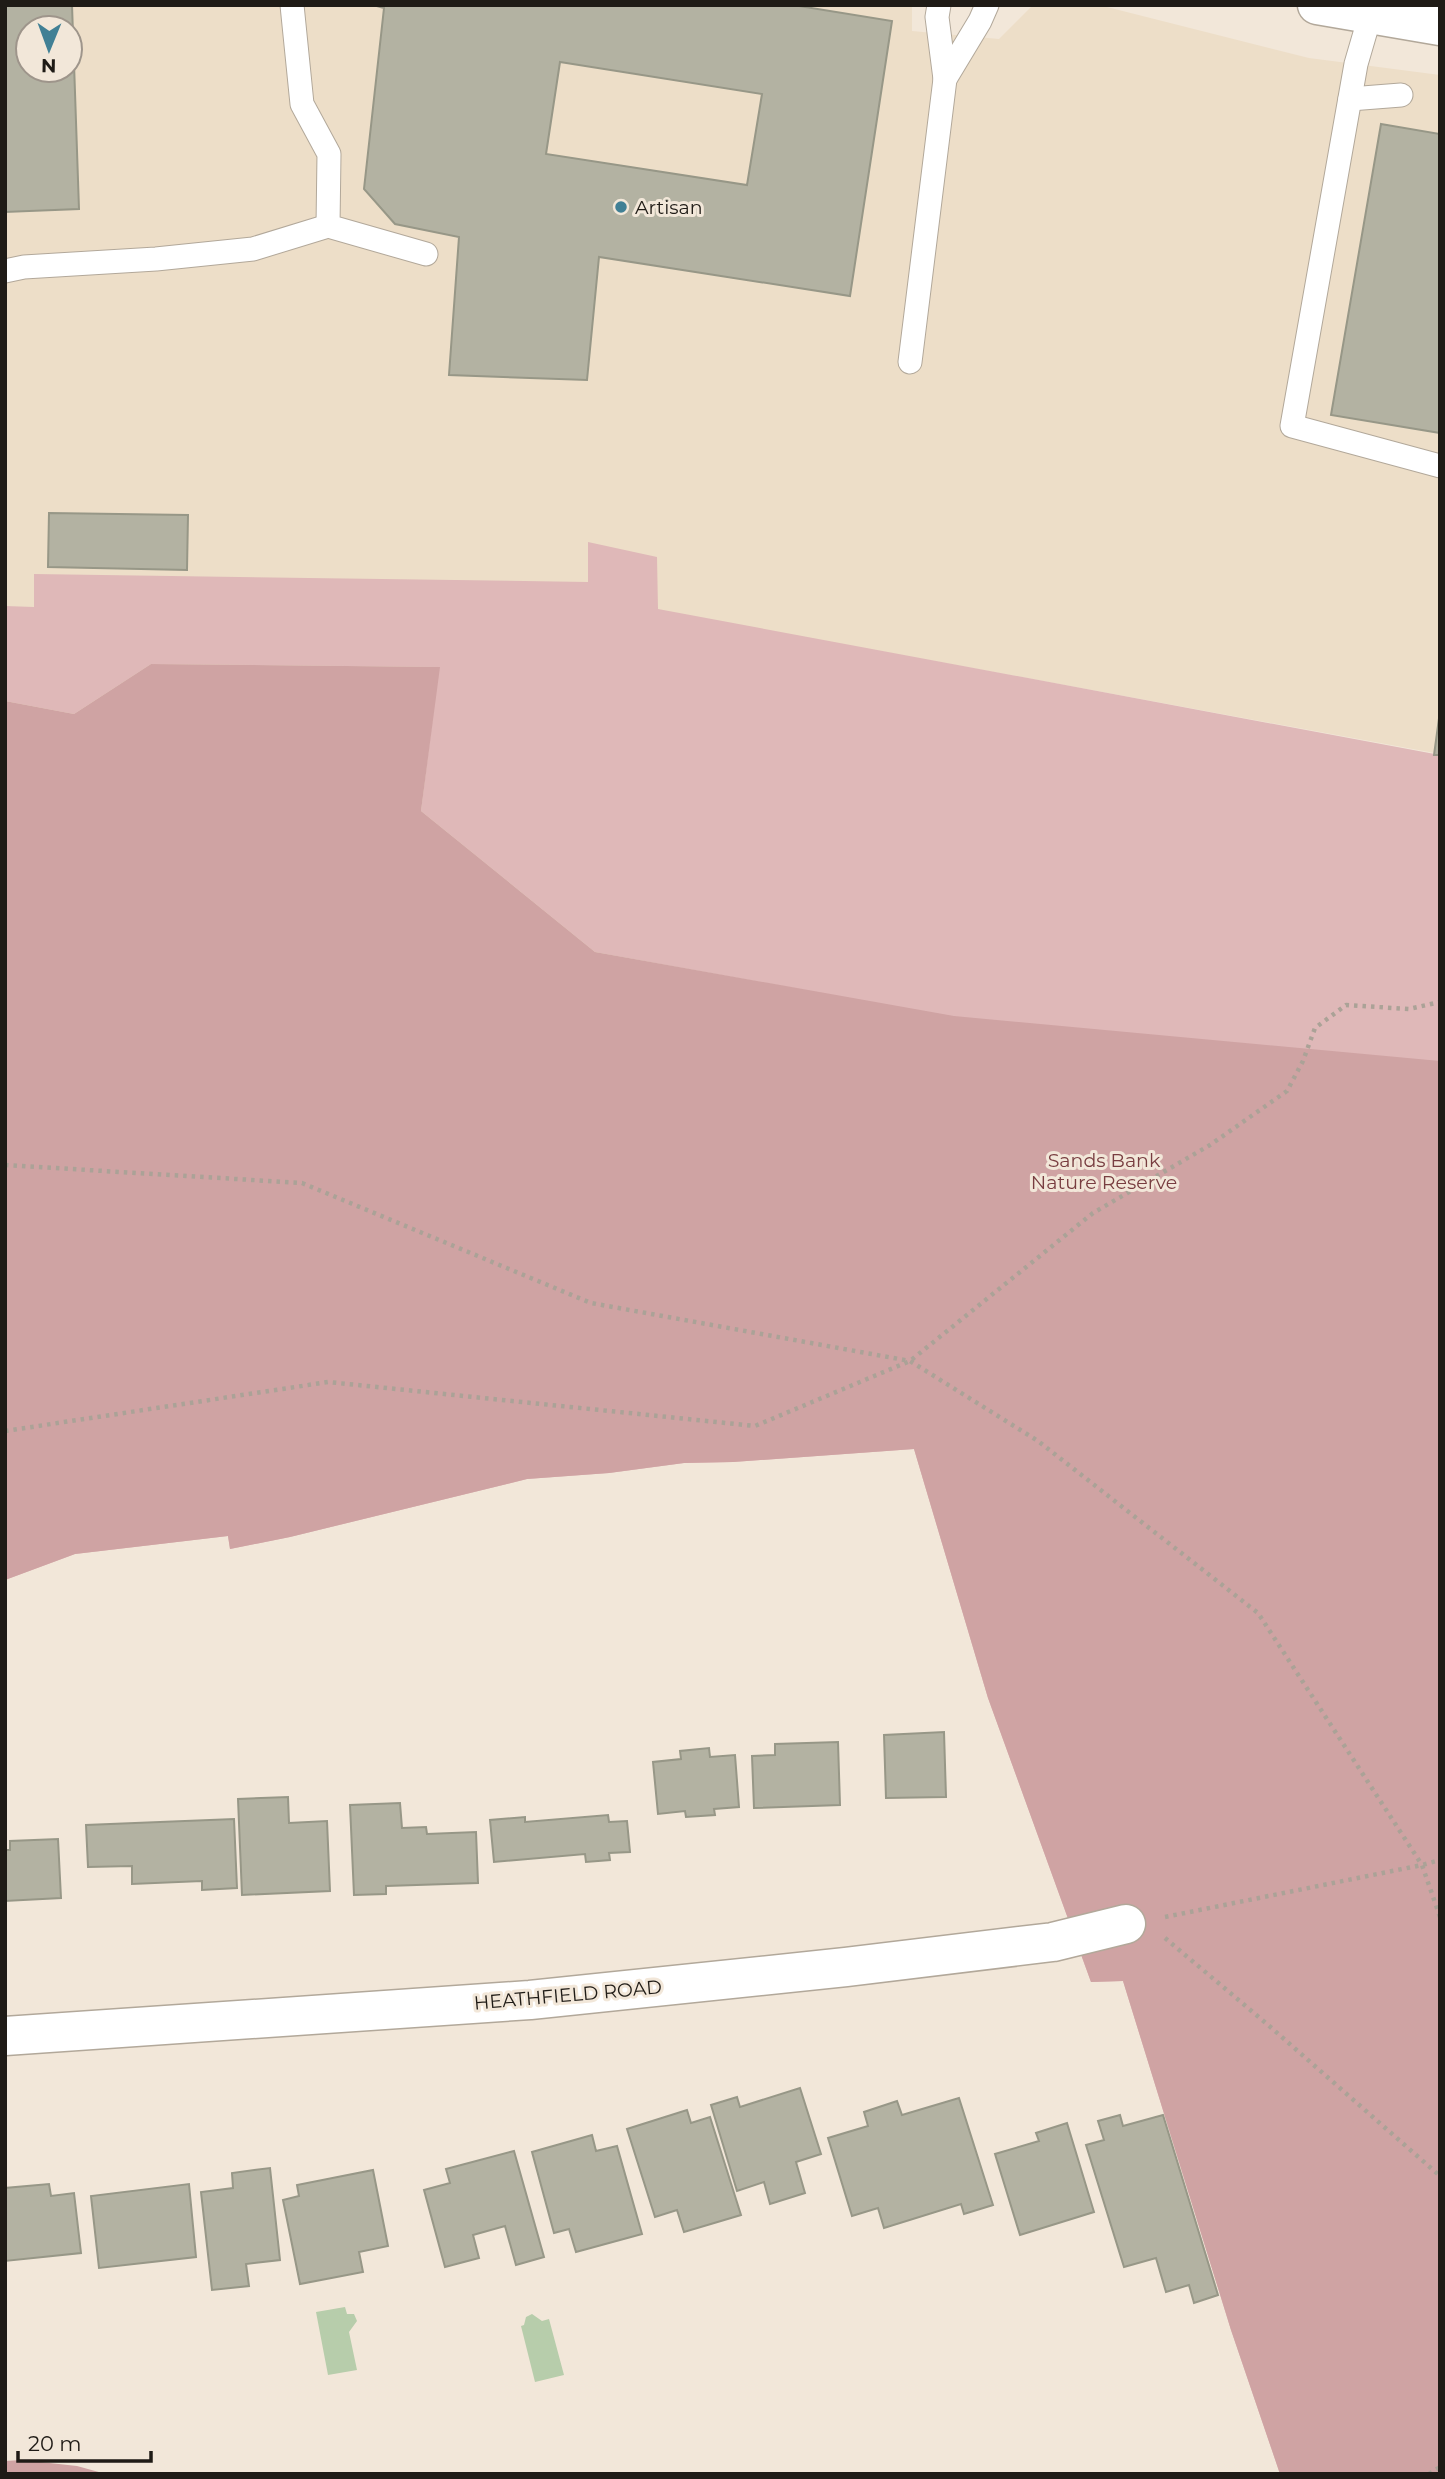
<svg xmlns="http://www.w3.org/2000/svg" width="1445" height="2479" viewBox="0 0 1445 2479" font-family="Montserrat,sans-serif">
  <style>
    .built { fill: #eddec8; fill-rule: evenodd }
    .green { fill: #dfb8b8 }
    .forest { fill: #cfa3a3 }
    .water { fill: #b7cdab }
    .building { fill: #b3b2a2; stroke: #979787; stroke-width: 2; fill-rule: evenodd }
    .lines { fill: none; stroke-linecap: round; stroke-linejoin: round }
    .service-casing { stroke: #b2a89a; stroke-width: 25 }
    .minor-casing { stroke: #b2a89a; stroke-width: 41 }
    .path { stroke: #aba297; stroke-width: 4.5; stroke-dasharray: 3.5 5; stroke-linecap: butt }
    .service { stroke: #fff; stroke-width: 23 }
    .minor { stroke: #fff; stroke-width: 38 }
    .poi-dot { fill: #418095; stroke: #f2e7d9; stroke-width: 2.5 }
    .labels { text-anchor: middle; dominant-baseline: central; stroke-width: 6; stroke-linejoin: round; paint-order: stroke }
    .poi-label { font-size: 19px; fill: #1f1b16; stroke: #f2e7d9; text-anchor: start }
    .park-label { font-size: 19px; fill: #783d40; stroke: #f2e7d9 }
    .street-label { font-size: 19px; fill: #1f1b16; stroke: #f2e7d9 }
  </style>
  <rect width="100%" height="100%" fill="#f2e7d9"/>
  <!-- built -->
  <path class="built" d="M5 5H912V31L999 39 1033 5H1099L1309 58 1440 75V754L874 650 813 1006 5 1017ZM28 28H70V70H28Z"/>
  <!-- green -->
  <path class="green" d="M588 542 657 557 658 609 1440 755V2474H1280L1231 2330 1123 1981 1091 1982 988 1698 914 1449 733 1462 684 1463 609 1473 527 1479 290 1537 230 1549 228 1536 75 1554 5 1580 815 992 595 952 421 811 439 667 151 664 74 714 5 701V606L34 607V574L588 582Z"/>
  <!-- forest -->
  <g class="forest">
    <path d="M151 664 440 667 421 811 595 952 954 1016 1440 1061V2474H1280L1231 2330 1123 1981 1091 1982 988 1698 914 1449 733 1462 684 1463 609 1473 527 1479 290 1537 230 1549 228 1536 75 1554 5 1580V701L74 714Z"/>
    <path d="M22 2460 77 2466 106 2474H5V2461Z"/>
  </g>
  <!-- water -->
  <g class="water">
    <path d="M345 2307 347 2314H354L357 2321 349 2332 357 2370 328 2375 316 2312Z"/>
    <path d="M532 2314 542 2321 549 2319 564 2375 535 2382 521 2326 524 2325 526 2317Z"/>
  </g>
  <!-- building -->
  <g class="building">
    <path d="M5 5H72L79 209 5 212ZM28 28H70V70H28Z"/>
    <path d="M373 5H793L892 21 850 296 599 257 587 380 449 375 459 237 395 224 364 189 384 8ZM560 62 762 94 747 185 546 154Z"/>
    <path d="M1381 124 1440 134V433L1331 415Z"/>
    <path d="M49 513 188 515 187 570 48 567Z"/>
    <path d="M1440 711V755H1434Z"/>
    <path d="M944 1732 946 1797 886 1798 884 1735Z"/>
    <path d="M838 1742 840 1805 754 1808 752 1756 775 1755V1744Z"/>
    <path d="M709 1748 710 1757 735 1755 739 1807 714 1809 715 1815 686 1817 685 1811 658 1814 653 1762 681 1759 680 1751Z"/>
    <path d="M288 1797 289 1823 327 1821 330 1891 242 1895 238 1799Z"/>
    <path d="M400 1803 402 1828 426 1827 427 1834 476 1832 478 1883 386 1886V1894L354 1895 350 1805Z"/>
    <path d="M608 1815 609 1822 627 1821 630 1852 609 1853 610 1860 586 1862 585 1854 494 1862 490 1820 525 1817V1822Z"/>
    <path d="M234 1819 237 1888 202 1890V1881L132 1884V1866L88 1867 86 1825Z"/>
    <path d="M58 1839 61 1898 5 1901V1850H10V1841Z"/>
    <path d="M800 2088 821 2154 796 2162 805 2193 770 2204 764 2182 737 2191 711 2105 737 2097 740 2107Z"/>
    <path d="M959 2098 993 2205 964 2214 961 2204 884 2228 878 2208 852 2216 828 2138 868 2126 864 2112 897 2101 902 2115Z"/>
    <path d="M687 2110 691 2123 710 2117 741 2215 684 2232 677 2210 655 2217 627 2129Z"/>
    <path d="M1120 2115 1123 2126 1163 2115 1218 2295 1194 2303 1189 2285 1166 2292 1156 2258 1124 2267 1086 2145 1104 2140 1098 2121Z"/>
    <path d="M1067 2123 1094 2212 1020 2235 995 2154 1039 2141 1036 2133Z"/>
    <path d="M592 2135 596 2151 617 2146 642 2234 576 2252 569 2229 554 2233 532 2152Z"/>
    <path d="M514 2151 544 2257 516 2265 505 2226 473 2235 479 2258 445 2267 424 2190 450 2183 446 2169Z"/>
    <path d="M270 2168 280 2260 246 2264 249 2286 212 2290 201 2192 233 2188 232 2173Z"/>
    <path d="M373 2170 388 2246 359 2252 363 2272 300 2284 283 2200 299 2196 297 2185Z"/>
    <path d="M49 2184 51 2196 74 2193 81 2253 5 2261V2188Z"/>
    <path d="M189 2184 196 2257 99 2268 91 2196Z"/>
  </g>
  <g class="lines">
    <defs>
      <g id="service">
        <path d="M292 5 302 104 329 154 328 226 426 254"/>
        <path d="M1370 16 1356 64 1292 426 1440 466"/>
        <path d="M945 79 980 21 987 5"/>
        <path d="M1350 99 1401 95"/>
        <path d="M5 271 24 267 156 259 253 249 328 226"/>
        <path d="M910 362 945 79 937 17 939 5"/>
      </g>
      <g id="minor">
        <path d="M1317 5 1440 26"/>
        <path d="M5 2036 530 2000 846 1967 1053 1942 1126 1924"/>
      </g>
    </defs>
    <!-- service casing -->
    <use href="#service" class="service-casing"/>
    <!-- minor casing -->
    <use href="#minor" class="minor-casing"/>
    <!-- path -->
    <g class="path">
      <path d="M5 1165 302 1183 591 1303 910 1361 1038 1441 1258 1613 1422 1865 1440 1917"/>
      <path d="M5 1431 328 1382 755 1426 910 1361 1093 1213 1210 1145 1287 1091 1303 1061 1315 1028 1346 1005 1409 1009 1440 1002"/>
      <path d="M1165 1917 1422 1865 1440 1860"/>
      <path d="M1165 1938 1267 2024 1440 2176"/>
      <path d="M1429 2474 1440 2467"/>
    </g>
    <!-- service -->
    <use href="#service" class="service"/>
    <!-- minor -->
    <use href="#minor" class="minor"/>
  </g>
  <!-- markers -->
  <circle class="poi-dot" cx="621" cy="207" r="7"/>
  <g class="labels">
    <!-- poi labels -->
    <g class="poi-label">
      <text x="635" y="207">Artisan</text>
    </g>
    <!-- park labels -->
    <g class="park-label">
      <text x="1104" y="1160">Sands Bank<tspan x="1104" dy="22">Nature Reserve</tspan></text>
    </g>
    <!-- street labels -->
    <g class="street-label">
      <text transform="translate(568 1995) rotate(-5)">HEATHFIELD ROAD</text>
    </g>
  </g>
  <!-- border -->
  <rect width="1445" height="2479" fill="none" stroke="#1f1b16" stroke-width="14"/>
  <!-- north arrow -->
  <g transform="translate(49 49) rotate(181)"><circle r="33" fill="#f2e7d9" stroke="#9e958b" stroke-width="2"/>
  <path d="M0-5L12 26L0 18L-12 26Z" fill="#418095"/>
  <text y="-10" font-size="19" font-weight="bold" text-anchor="middle" fill="#1f1b16">N</text>
  </g>
  <!-- scale -->
  <path d="M18 2451v10h133v-10" fill="none" stroke="#1f1b16" stroke-width="3.5"/>
  <text x="28" y="2451" font-size="21" fill="#1f1b16" stroke="#f2e7d9" stroke-width="5" paint-order="stroke">20 m</text>
</svg>
